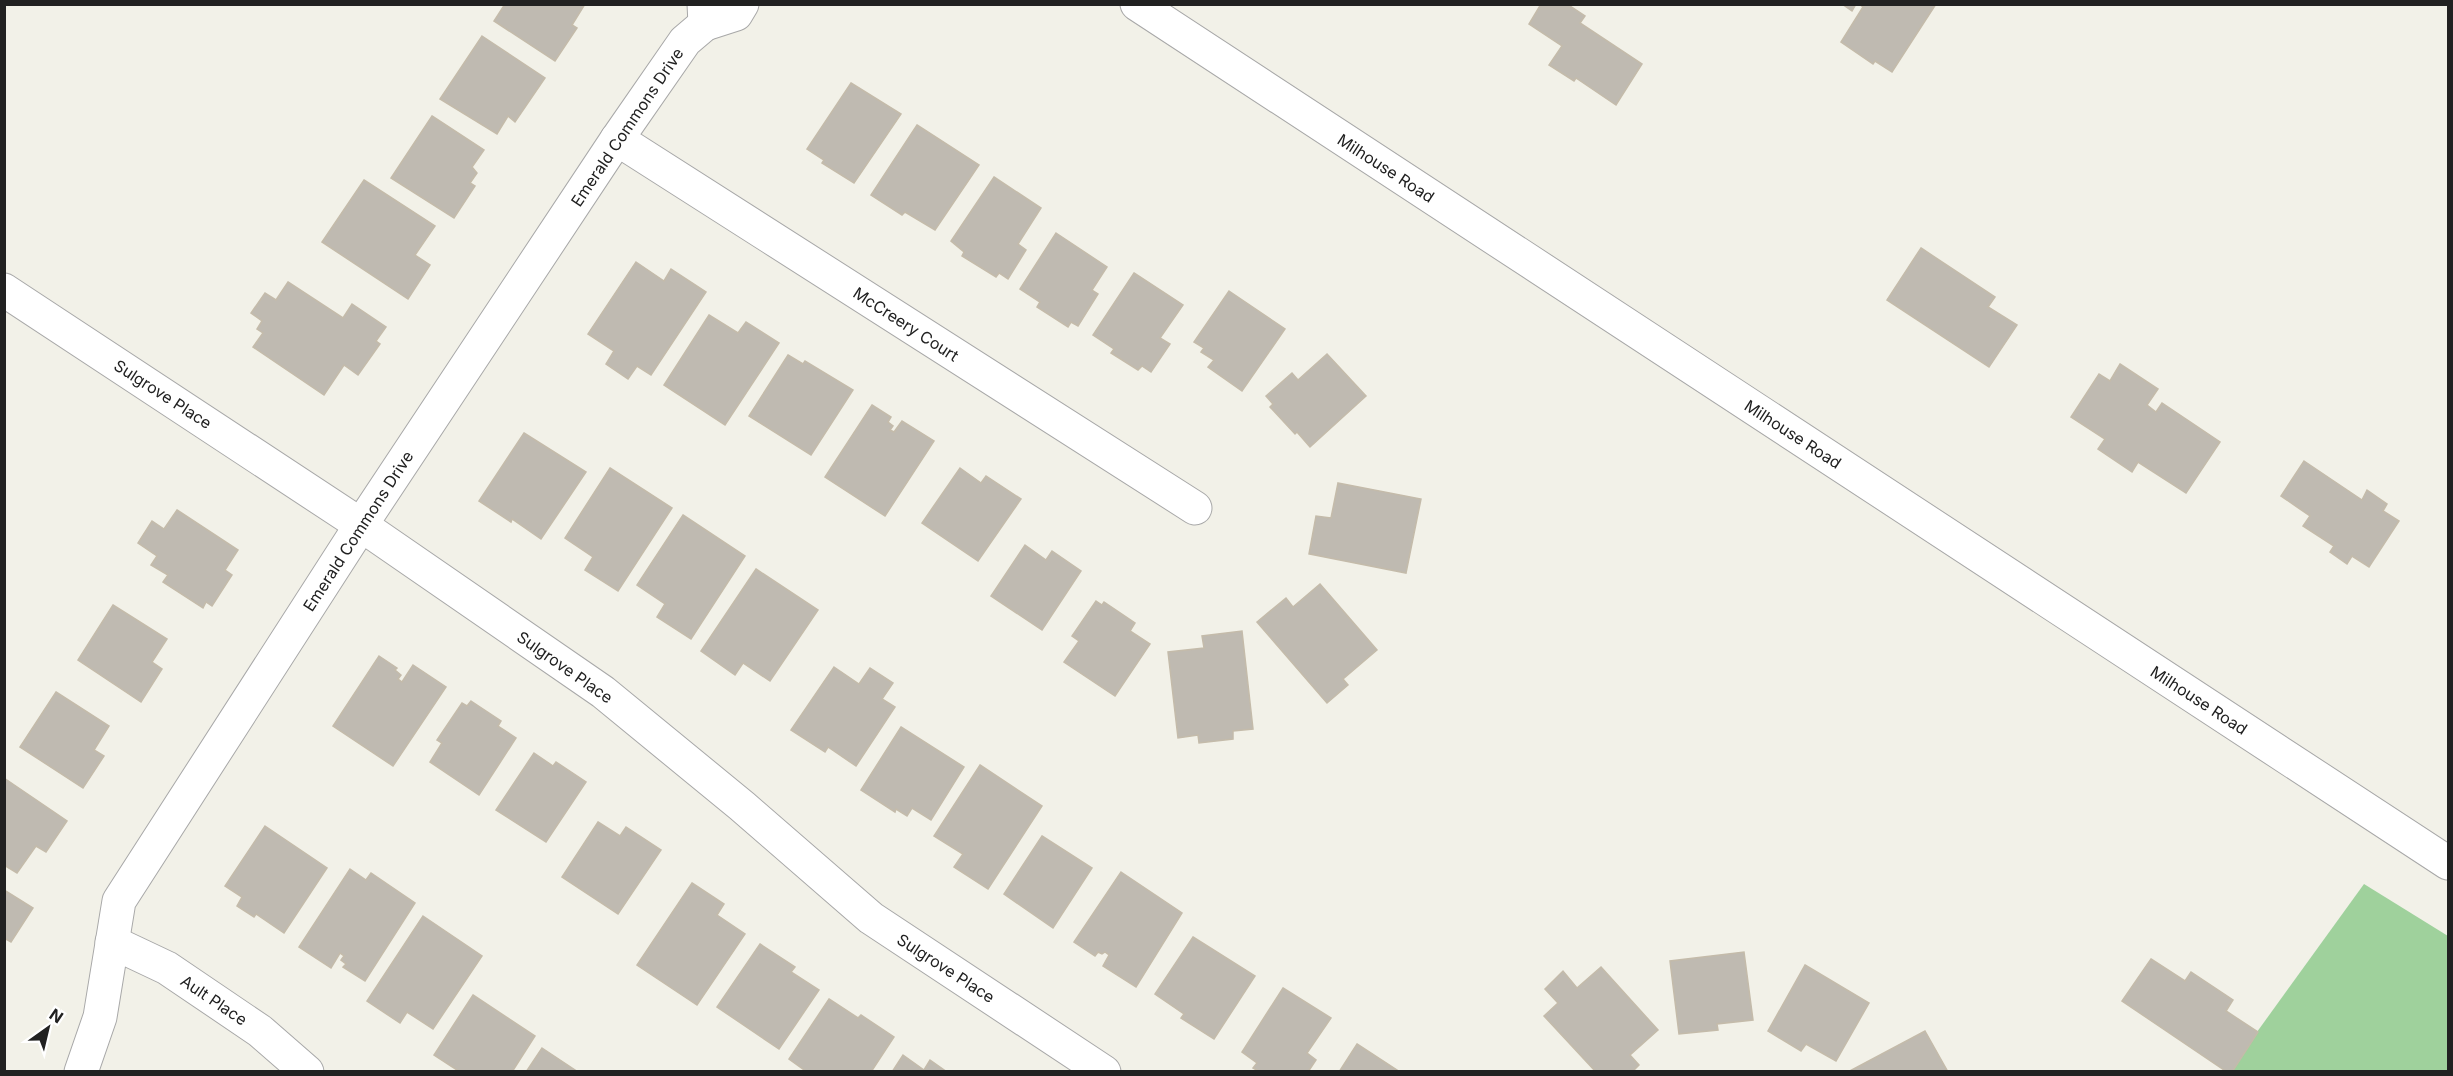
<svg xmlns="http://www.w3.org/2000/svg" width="2453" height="1076" viewBox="0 0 2453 1076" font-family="Inter,sans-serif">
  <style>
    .forest { fill: #9fd19c }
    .building { fill: #bfbab1; stroke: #c4bbaa; stroke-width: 1.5 }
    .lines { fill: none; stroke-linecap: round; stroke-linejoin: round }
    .minor-casing { stroke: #a8a8a8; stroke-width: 35 }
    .tertiary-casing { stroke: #a8a8a8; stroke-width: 35 }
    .minor { stroke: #fff; stroke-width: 33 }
    .tertiary { stroke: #fff; stroke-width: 33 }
    .labels { text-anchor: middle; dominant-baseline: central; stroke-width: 6; stroke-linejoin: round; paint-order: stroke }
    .street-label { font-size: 16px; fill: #212121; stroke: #fff }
  </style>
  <rect width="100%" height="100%" fill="#f2f1e8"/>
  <!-- forest -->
  <path class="forest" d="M2364 884 2448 936V1071L2228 1072Z"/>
  <!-- building -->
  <g class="building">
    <path d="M505 4H585L572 25 577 28 555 61 494 21Z"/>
    <path d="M1541 4H1567L1585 16 1580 23 1642 64 1616 105 1576 78 1574 81 1549 65 1562 46 1529 24Z"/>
    <path d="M1842 4H1856L1852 11Z"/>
    <path d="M1859 4H1936L1892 72 1875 61 1873 64 1841 42 1863 7Z"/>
    <path d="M482 36 545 78 515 122 508 116 497 134 440 99Z"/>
    <path d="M851 83 901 114 854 183 822 163 824 160 807 149Z"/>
    <path d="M432 116 484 150 472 167 477 173 470 183 475 186 454 218 391 178Z"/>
    <path d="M917 125 979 165 935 230 905 212 902 215 871 195Z"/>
    <path d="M994 177 1041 208 1018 244 1026 250 1008 279 999 273 996 277 962 256 964 252 951 241Z"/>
    <path d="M364 180 435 226 415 255 430 265 408 299 322 242Z"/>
    <path d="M1056 233 1107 267 1092 290 1098 294 1078 326 1071 322 1068 327 1037 307 1040 302 1020 289Z"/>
    <path d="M1921 248 1995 297 1988 307 2017 325 1989 367 1887 300Z"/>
    <path d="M636 262 664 281 671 269 706 292 651 375 637 366 628 379 606 364 614 351 588 334Z"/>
    <path d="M1134 273 1183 305 1160 338 1170 344 1151 372 1142 366 1138 370 1111 353 1114 349 1093 335Z"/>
    <path d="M288 282 343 318 352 304 386 327 376 341 380 344 358 375 344 365 324 395 253 347 263 333 257 329 262 321 251 313 265 293 276 300Z"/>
    <path d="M1229 291 1285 329 1242 391 1208 367 1214 360 1201 352 1204 348 1194 342Z"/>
    <path d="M709 315 738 333 746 322 779 343 725 425 664 385Z"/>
    <path d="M1327 354 1366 396 1310 447 1297 432 1295 434 1270 407 1273 404 1266 396 1292 373 1298 380Z"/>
    <path d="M788 355 803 364 805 361 853 390 811 455 749 416Z"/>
    <path d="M2120 364 2158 389 2147 405 2156 412 2162 403 2220 442 2186 493 2138 462 2132 472 2098 449 2105 439 2071 417 2099 374 2110 381Z"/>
    <path d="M872 405 891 417 888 422 893 426 890 430 894 432 902 421 934 441 885 516 825 477Z"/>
    <path d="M524 433 586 472 541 539 512 519 511 522 479 501Z"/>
    <path d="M2304 461 2362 500 2367 490 2387 504 2383 511 2399 521 2369 567 2352 556 2347 564 2330 552 2334 546 2303 526 2310 516 2281 496Z"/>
    <path d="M610 468 672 508 618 591 585 570 593 557 565 538Z"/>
    <path d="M960 468 981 483 986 476 1021 499 978 561 922 523Z"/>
    <path d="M1338 483 1421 499 1406 573 1309 554 1316 516 1331 518Z"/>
    <path d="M177 510 238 550 225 570 232 575 212 606 206 602 203 608 163 582 168 575 151 565 157 556 138 543 152 521 164 529Z"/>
    <path d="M683 515 745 556 691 639 657 617 665 604 637 585Z"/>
    <path d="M1025 545 1046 560 1052 551 1081 571 1042 630 991 596Z"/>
    <path d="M756 569 818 610 770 681 743 663 735 675 701 651Z"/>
    <path d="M1320 584 1377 650 1343 679 1348 685 1327 703 1257 622 1286 598 1293 607Z"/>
    <path d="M1096 601 1102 605 1104 602 1135 623 1130 631 1150 644 1115 696 1064 662 1079 641 1072 636Z"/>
    <path d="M113 605 167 639 152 662 162 669 141 702 78 660Z"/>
    <path d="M1242 631 1253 729 1233 731V739L1199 743 1198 735 1178 738 1168 652 1204 648 1202 636Z"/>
    <path d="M379 656 397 668 395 670 401 675 398 679 402 682 413 665 446 687 393 766 333 726Z"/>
    <path d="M834 667 859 684 870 668 893 683 882 699 895 707 856 766 828 747 825 752 791 730Z"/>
    <path d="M56 692 109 726 94 750 104 756 83 788 20 747Z"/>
    <path d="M471 701 501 721 498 726 516 738 479 795 430 762 442 743 437 740 462 703 467 706Z"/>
    <path d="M901 727 964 767 931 820 912 808 907 816 896 809 895 812 861 790Z"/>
    <path d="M534 753 553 766 556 762 586 782 546 842 496 810Z"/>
    <path d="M980 765 1042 806 988 889 954 867 963 854 934 836Z"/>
    <path d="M4 778 67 821 46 852 36 846 17 873 4 865Z"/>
    <path d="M598 822 620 836 626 827 661 850 618 914 562 877Z"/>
    <path d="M265 826 327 868 284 933 256 914 254 917 237 906 242 897 225 886Z"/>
    <path d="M1042 836 1092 868 1053 928 1004 894Z"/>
    <path d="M350 869 366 880 371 873 415 903 365 981 343 967 346 964 341 960 344 956 340 953 331 968 299 947Z"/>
    <path d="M1121 872 1182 913 1136 987 1103 966 1109 955 1105 952 1102 954 1098 952 1095 956 1074 942Z"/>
    <path d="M692 883 724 904 717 915 745 934 697 1005 637 965Z"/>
    <path d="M4 890 33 908 11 942 4 938Z"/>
    <path d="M423 916 482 956 433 1029 407 1012 400 1023 367 1001Z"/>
    <path d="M1193 937 1255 976 1214 1039 1181 1018 1184 1014 1155 994Z"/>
    <path d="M760 944 795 967 791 972 819 990 779 1049 717 1007Z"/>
    <path d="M1744 952 1753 1020 1717 1024 1718 1030 1679 1034 1670 961Z"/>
    <path d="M2151 959 2185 981 2191 972 2233 1000 2226 1011 2258 1032 2232 1072H2227L2122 1001Z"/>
    <path d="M1805 965 1869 1003 1836 1061 1806 1044 1801 1051 1768 1031Z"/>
    <path d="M1601 967 1658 1030 1630 1055 1639 1065 1632 1072H1596L1544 1016 1558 1003 1545 989 1563 971 1577 988Z"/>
    <path d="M1283 988 1331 1018 1307 1053 1316 1060 1308 1072H1260L1253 1068 1257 1063 1242 1052Z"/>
    <path d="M473 995 535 1036 512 1072H460L434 1055Z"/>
    <path d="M829 999 858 1018 861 1015 894 1037 871 1072H807L789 1059Z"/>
    <path d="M1925 1031 1948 1072H1848Z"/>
    <path d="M1357 1044 1400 1072H1339Z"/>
    <path d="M542 1048 578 1072H526Z"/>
    <path d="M903 1055 924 1070 930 1060 947 1072H892Z"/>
  </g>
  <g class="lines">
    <defs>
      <g id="minor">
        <path d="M704 4 705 24 736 14 742 4"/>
        <path d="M617 139 1195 508"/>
        <path d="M4 290 361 525 603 692 742 806 871 918 1104 1072"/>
        <path d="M112 942 167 968 260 1031 307 1072"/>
        <path d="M81 1072 100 1017 119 901 361 525 617 139 685 41 705 24"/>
      </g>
      <path id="tertiary" d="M1137 4 2448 863"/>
    </defs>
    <!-- minor casing -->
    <use href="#minor" class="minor-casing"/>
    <!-- tertiary casing -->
    <use href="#tertiary" class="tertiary-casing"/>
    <!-- minor -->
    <use href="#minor" class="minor"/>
    <!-- tertiary -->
    <use href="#tertiary" class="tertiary"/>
  </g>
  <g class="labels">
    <!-- street labels -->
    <g class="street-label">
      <text transform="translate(627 127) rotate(-56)">Emerald Commons Drive</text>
      <text transform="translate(1386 168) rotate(33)">Milhouse Road</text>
      <text transform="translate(906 324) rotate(33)">McCreery Court</text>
      <text transform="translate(163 394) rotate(33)">Sulgrove Place</text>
      <text transform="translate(1793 434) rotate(33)">Milhouse Road</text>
      <text transform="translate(358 531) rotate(-57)">Emerald Commons Drive</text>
      <text transform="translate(565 667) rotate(35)">Sulgrove Place</text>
      <text transform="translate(2199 700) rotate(33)">Milhouse Road</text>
      <text transform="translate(946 968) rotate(33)">Sulgrove Place</text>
      <text transform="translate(214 1000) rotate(34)">Ault Place</text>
    </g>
  </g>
  <!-- border -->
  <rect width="2453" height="1076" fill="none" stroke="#212121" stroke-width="12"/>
  <!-- north arrow -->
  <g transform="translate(48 1028) rotate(34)" stroke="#ffffff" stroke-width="4.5" paint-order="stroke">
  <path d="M0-4.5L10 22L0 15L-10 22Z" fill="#212121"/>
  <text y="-9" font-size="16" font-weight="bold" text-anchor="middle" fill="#212121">N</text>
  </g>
</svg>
